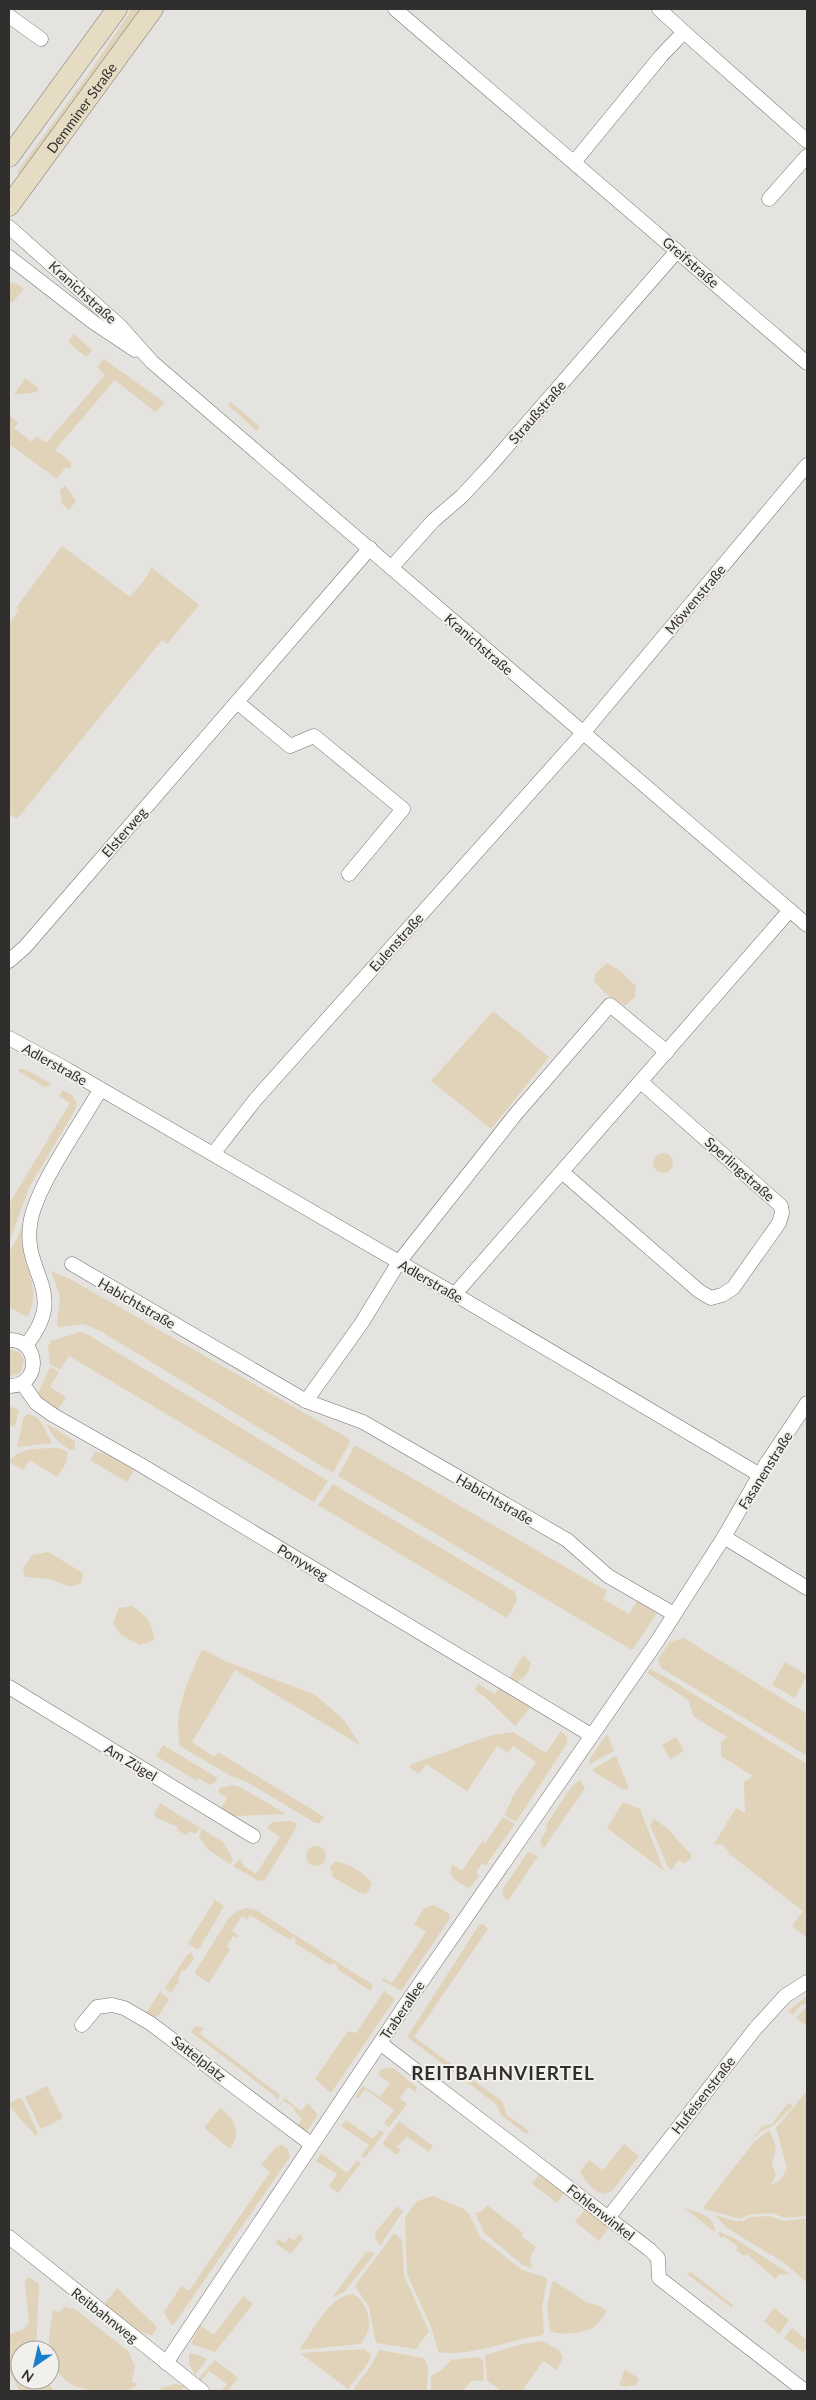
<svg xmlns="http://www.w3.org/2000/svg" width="816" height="2400" viewBox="0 0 816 2400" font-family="Lato,sans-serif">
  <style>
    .green { fill: #e0d3b9 }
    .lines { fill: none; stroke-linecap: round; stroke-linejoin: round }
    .street-casing { stroke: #75736f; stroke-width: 15 }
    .secondary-casing { stroke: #75736f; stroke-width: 21 }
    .street { stroke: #fff; stroke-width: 14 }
    .secondary { stroke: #e6dbc3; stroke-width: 20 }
    .labels { text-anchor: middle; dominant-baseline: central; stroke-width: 4; stroke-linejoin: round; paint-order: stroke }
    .street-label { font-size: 14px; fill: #302f2d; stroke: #f2f0ec }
    .district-label { font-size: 19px; font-weight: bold; letter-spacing: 1px; fill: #302f2d; stroke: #f2f0ec }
  </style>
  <rect width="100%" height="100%" fill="#e5e3df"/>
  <!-- green -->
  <g class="green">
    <path d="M132 9H142L21 175 17 172 87 76Z"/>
    <path d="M9 282 17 284 24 289 12 303 9 301Z"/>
    <path d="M74 334 92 350 86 357 68 342Z"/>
    <path d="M104 359 165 403 155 412 115 380 55 450 71 462V467L69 469 65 468 57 479 9 444V415L18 423 14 428 32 442 37 436 46 443 105 375 97 367Z"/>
    <path d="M25 378 38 388V392L14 395Z"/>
    <path d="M231 402 260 427 257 431 228 405Z"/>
    <path d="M65 485 76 501 69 510 62 504 60 491Z"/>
    <path d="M62 546 130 597 148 575 151 567 199 605 167 644 162 640 17 819 12 815 9 818V623L19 610 16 608Z"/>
    <path d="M607 963 620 971 636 986 635 997 625 1006 605 993 594 981 596 973Z"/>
    <path d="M493 1011 549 1057 491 1129 431 1081Z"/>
    <path d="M19 1069H24L52 1084 45 1087 18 1071Z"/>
    <path d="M63 1090 72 1095 77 1103 75 1110 29 1188 9 1243V1204L70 1103 59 1096Z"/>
    <circle cx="663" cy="1163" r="10"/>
    <path d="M24 1220C23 1232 22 1243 25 1255 29 1277 40 1296 27 1317L9 1307V1252L18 1237Z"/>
    <path d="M51 1271 72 1280 348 1438 350 1442 333 1473 102 1332 84 1324 59 1327 57 1325 60 1297Z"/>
    <path d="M80 1332 87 1334 328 1481 314 1502 69 1356 60 1370 50 1364 48 1347 51 1341Z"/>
    <path d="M9 1349 19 1352 24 1360 20 1373 9 1377Z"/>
    <path d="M50 1367 59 1372 50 1387 66 1397 57 1411 41 1401 37 1395Z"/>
    <path d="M9 1406 19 1410 15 1427 9 1425Z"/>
    <path d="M27 1414C42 1415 45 1431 52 1443L17 1447 23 1419Z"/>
    <path d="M47 1424 75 1441V1449L70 1450C60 1443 51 1437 47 1424Z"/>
    <path d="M355 1445 607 1591 603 1599 629 1614 639 1598 659 1610 633 1649H630L338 1476Z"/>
    <path d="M60 1448 68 1452 66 1463 57 1477 30 1460 23 1470 9 1462C19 1446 42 1449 60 1448Z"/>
    <path d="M95 1452 105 1453 134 1470 127 1482 90 1460Z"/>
    <path d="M333 1484 515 1592 517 1601 507 1618 318 1505Z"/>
    <path d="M48 1552 83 1573 81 1583 71 1587 49 1579 25 1577 23 1569 32 1555Z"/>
    <path d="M132 1606C147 1616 152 1622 154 1640L140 1645 121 1635 113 1623 119 1608Z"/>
    <path d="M684 1638 807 1714V1756L661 1668 658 1659 670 1642Z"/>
    <path d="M202 1649 227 1662 314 1694 344 1720 360 1745 235 1670 192 1742 214 1757 218 1752 324 1817 320 1823H315L249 1783 229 1775 180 1746C173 1710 188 1681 202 1649Z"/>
    <path d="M523 1655 531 1663C529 1673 522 1682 512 1683L508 1681Z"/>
    <path d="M785 1662 807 1675 795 1698 772 1685Z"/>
    <path d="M650 1669 671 1680 807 1764V1938L792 1926 803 1911 728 1853 729 1851 724 1847 725 1845 714 1844 736 1808 745 1813 744 1782 753 1776 721 1756V1742L727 1737 694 1717 688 1700 647 1673Z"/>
    <path d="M478 1684 495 1694 499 1689 530 1708 515 1726 485 1697 475 1690Z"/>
    <path d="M561 1731 567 1738V1743L516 1822 504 1815 512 1800 511 1799 536 1762 513 1746 508 1753 497 1746 467 1791 426 1764 419 1774 409 1767 412 1764 492 1735 513 1732 546 1753Z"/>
    <path d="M607 1734 614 1751 590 1764 589 1760Z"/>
    <path d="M676 1737 684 1751 670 1759 662 1745Z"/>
    <path d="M163 1745 218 1778 215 1783 209 1785 199 1778 197 1781 156 1756Z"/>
    <path d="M616 1756 629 1789 624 1790 594 1772 593 1769Z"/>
    <path d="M580 1780 585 1788 544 1848 541 1846 540 1841 547 1829 546 1825 572 1786Z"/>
    <path d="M234 1785 242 1788 286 1814 233 1816 221 1808 227 1798 218 1792 220 1788Z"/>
    <path d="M623 1802 640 1809 664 1871 607 1828Z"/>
    <path d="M160 1803 200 1828 195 1834 189 1831 186 1835 177 1830 178 1827 157 1818 154 1815Z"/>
    <path d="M503 1817 515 1824 485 1866 482 1864 476 1872 479 1875 470 1888C463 1886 454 1880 450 1874L452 1864 462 1871 482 1841 485 1843Z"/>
    <path d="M654 1819 667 1828 692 1856 685 1864 679 1860 671 1870 668 1867 650 1825Z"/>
    <path d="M290 1821 297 1823 295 1830 265 1880 259 1881 233 1866 240 1859 244 1866 256 1874 280 1837 267 1828 272 1822Z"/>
    <path d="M202 1829 224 1843 233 1860 230 1864 207 1849 199 1836Z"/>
    <circle cx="316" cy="1856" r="10"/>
    <path d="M528 1852 538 1856 508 1901 504 1898 502 1890Z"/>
    <path d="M335 1862C345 1861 369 1875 372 1885L366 1894 360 1893 333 1877 330 1867Z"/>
    <path d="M215 1900 224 1906 199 1949H196L188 1943Z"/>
    <path d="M434 1905 449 1914 450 1918 401 1991 382 1980 383 1978 392 1983 426 1932 414 1924 424 1908Z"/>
    <path d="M245 1908 256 1910 373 1985 370 1991 337 1969V1966L334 1963 330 1965 295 1943 296 1940 292 1937 290 1940 250 1915 247 1919 242 1916 232 1931 239 1936 237 1938 233 1936 227 1946 230 1949 209 1983 196 1975 195 1972 228 1919 234 1913Z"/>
    <path d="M483 1924 488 1929 414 2037 502 2101 507 2115 529 2131 526 2134 501 2115 496 2104 407 2037 479 1925Z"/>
    <path d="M191 1952 194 1958 186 1970 182 1971 178 1978 179 1981 171 1993 165 1988 187 1955Z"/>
    <path d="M384 1991 395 1999 331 2093 315 2079 348 2031 356 2033Z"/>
    <path d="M160 1992 169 1999 160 2014 153 2018 145 2014Z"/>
    <path d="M807 1996V2003L800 2006 793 2015 788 2011Z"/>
    <path d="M807 2006V2026L796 2018Z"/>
    <path d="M196 2026 204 2028 200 2034 280 2095 276 2100 275 2096 191 2032Z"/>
    <path d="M387 2068H393L417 2087 416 2092 408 2087 400 2098 407 2104 389 2127 384 2123 394 2110 365 2089 358 2099 355 2097 363 2086 380 2097 390 2083 378 2075 381 2070Z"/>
    <path d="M47 2086 63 2118 41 2129 25 2097Z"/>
    <path d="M807 2091V2216L785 2218 772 2213 748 2215 741 2219 704 2209V2206L754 2142 769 2130 776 2146 772 2166 776 2175 771 2184C780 2184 783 2175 787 2168L776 2128Z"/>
    <path d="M19 2098 22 2099 38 2133 36 2136 9 2106V2104Z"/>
    <path d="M285 2098 301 2111 308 2103 318 2115 307 2131 302 2130 298 2126 302 2119 294 2110 295 2108 284 2101 278 2107Z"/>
    <path d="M788 2103 793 2106 774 2125 760 2132 749 2143 763 2126 772 2124Z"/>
    <path d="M220 2108C234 2119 243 2132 230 2149L204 2128Z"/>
    <path d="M346 2120 373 2139 380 2130 384 2133 365 2158 361 2156 369 2145 341 2126Z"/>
    <path d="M399 2121 433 2146 429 2152 407 2137 397 2147 401 2150 397 2155 382 2144Z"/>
    <path d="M624 2144 639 2156 612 2191 603 2194C591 2190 586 2182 580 2172L589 2160 603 2170Z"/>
    <path d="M282 2145 288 2149 290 2157 174 2324 171 2325 164 2312 181 2286 189 2291 270 2172 261 2165 276 2147Z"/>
    <path d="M321 2153 347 2173 357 2160 361 2163 338 2193 329 2186 337 2174 316 2161Z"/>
    <path d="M540 2173 565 2192 557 2203 532 2184Z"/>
    <path d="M433 2196 464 2209 469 2214 480 2237 522 2270 545 2277 547 2279 542 2309 544 2332 542 2335C507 2340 473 2357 438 2352L432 2329 407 2274 405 2217 417 2201Z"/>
    <path d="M487 2205 523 2233 521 2236 536 2247C531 2254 528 2259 532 2268L523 2265 484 2233 475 2213 481 2212Z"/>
    <path d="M397 2206 403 2211 380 2246 375 2237V2233Z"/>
    <path d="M684 2208C698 2213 715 2215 715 2232Z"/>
    <path d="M585 2209 609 2227 599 2241 575 2222Z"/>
    <path d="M715 2215 734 2221H743L751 2217 769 2216 784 2221 807 2218V2283L786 2264 727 2228Z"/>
    <path d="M720 2232 734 2238 790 2274H779L775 2279 747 2254 744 2256 736 2250 738 2247 724 2236 722 2238 718 2235Z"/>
    <path d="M394 2233 402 2240 404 2276 429 2331 416 2349 376 2343 369 2307 355 2286Z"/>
    <path d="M299 2234 303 2238 291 2254 275 2243 278 2239 285 2243 289 2237 294 2241Z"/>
    <path d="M366 2252 375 2253 344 2292 332 2298Z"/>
    <path d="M691 2272 733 2305 732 2308 687 2274Z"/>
    <path d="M29 2277 39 2284 36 2350H20V2380H46L54 2391H20L9 2371V2332L11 2334 24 2329 29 2323 25 2281Z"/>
    <path d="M554 2281 588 2303 600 2306 607 2311C603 2316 599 2323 594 2327 583 2333 561 2336 550 2331L547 2309 552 2282Z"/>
    <path d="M117 2288 157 2327 153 2335 142 2333 104 2305Z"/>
    <path d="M352 2294C364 2299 369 2313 369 2325 369 2331 364 2339 361 2344L299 2350C313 2331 328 2297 352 2294Z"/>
    <path d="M243 2296 253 2304 215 2352 191 2344 200 2325 214 2335Z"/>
    <path d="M65 2307 75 2309 128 2351 135 2366 132 2382 137 2384C129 2397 87 2391 74 2386 65 2381 57 2373 53 2364 45 2349 51 2327 53 2310L59 2312Z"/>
    <path d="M774 2308 789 2320 779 2334 764 2321Z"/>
    <path d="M792 2328 807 2340V2347L803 2352 784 2338Z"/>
    <path d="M543 2341 560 2351 563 2357 557 2370 543 2361 522 2391H502L487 2381 485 2355 518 2345Z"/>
    <path d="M364 2349 371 2355 368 2363 348 2389 300 2353Z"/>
    <path d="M379 2350 424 2358 428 2367 427 2391H358L354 2388 371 2366Z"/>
    <path d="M189 2353 202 2356 207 2359 195 2375 189 2364Z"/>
    <path d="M477 2357 483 2360 484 2381H472L462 2391H431V2376L443 2369 451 2360Z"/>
    <path d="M215 2360 238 2378 228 2391H221L227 2384 209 2371 200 2382 198 2379Z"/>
    <path d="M625 2369 639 2379 636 2385 624 2387 619 2385Z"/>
    <path d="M175 2384 185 2386 181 2391H163L160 2388Z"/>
  </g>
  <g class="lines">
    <defs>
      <g id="street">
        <path d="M395 9 807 363"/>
        <path d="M659 9 684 32"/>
        <path d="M9 16 41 39"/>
        <path d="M575 161 661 56 684 32 807 141"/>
        <path d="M769 199 807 156"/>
        <path d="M9 227 119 325 152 362 807 925"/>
        <path d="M9 257 93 322 135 350"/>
        <path d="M391 568 433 521 462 496 489 467 677 251"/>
        <path d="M237 702 290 746 314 736 403 809 349 874"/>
        <path d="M9 961 25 947 370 548"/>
        <path d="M9 1038 68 1070 461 1298 760 1475"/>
        <path d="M213 1154 255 1100 583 733 807 465"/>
        <path d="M562 1172 699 1291 711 1298 722 1295 733 1288 779 1223 782 1213 781 1206 641 1082"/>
        <path d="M72 1264 306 1401 363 1422 567 1540 608 1576 674 1614"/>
        <path d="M455 1294 790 910"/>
        <path d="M9 1340C41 1339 41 1387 9 1386"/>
        <path d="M26 1345C69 1293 23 1274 30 1225 34 1189 81 1124 100 1090"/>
        <path d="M22 1383 36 1403 53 1415 141 1465 591 1735"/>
        <path d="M306 1401 361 1324 399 1262 515 1115 610 1005 667 1052"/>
        <path d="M724 1537 807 1588"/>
        <path d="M9 1687 253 1836"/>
        <path d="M82 2025 97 2007 112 2005 124 2008 150 2023 311 2144"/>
        <path d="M380 2043 650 2250 658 2258 659 2278 805 2391"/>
        <path d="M608 2218 755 2029 785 1996 807 1982"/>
        <path d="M9 2237 202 2391"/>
        <path d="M166 2363 408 2001 658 1640 724 1537 766 1464 807 1403"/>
      </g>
      <g id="secondary">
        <path d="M9 157 117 9"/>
        <path id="s1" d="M9 206 153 9"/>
      </g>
    </defs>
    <!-- street casing -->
    <use href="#street" class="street-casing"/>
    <!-- secondary casing -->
    <use href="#secondary" class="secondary-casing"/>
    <!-- street -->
    <use href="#street" class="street"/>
    <!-- secondary -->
    <use href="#secondary" class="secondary"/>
  </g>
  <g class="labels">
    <!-- street labels -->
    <g class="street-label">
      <text stroke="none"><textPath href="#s1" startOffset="122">Demminer Straße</textPath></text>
      <text transform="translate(691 262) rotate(41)">Greifstraße</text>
      <text transform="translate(83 292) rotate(42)">Kranichstraße</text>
      <text transform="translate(537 412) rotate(-49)">Straußstraße</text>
      <text transform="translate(695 599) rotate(-50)">Möwenstraße</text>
      <text transform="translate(479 644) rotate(41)">Kranichstraße</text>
      <text transform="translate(124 832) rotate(-49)">Elsterweg</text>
      <text transform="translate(396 942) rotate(-48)">Eulenstraße</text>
      <text transform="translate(55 1064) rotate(29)">Adlerstraße</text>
      <text transform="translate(740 1169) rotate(42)">Sperlingstraße</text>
      <text transform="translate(431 1281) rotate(30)">Adlerstraße</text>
      <text transform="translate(137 1303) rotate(30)">Habichtstraße</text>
      <text transform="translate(765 1470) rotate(-58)">Fasanenstraße</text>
      <text transform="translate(495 1499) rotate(30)">Habichtstraße</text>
      <text transform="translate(303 1562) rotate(31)">Ponyweg</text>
      <text transform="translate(131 1762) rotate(31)">Am Zügel</text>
      <text transform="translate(402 2010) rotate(-56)">Traberallee</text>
      <text transform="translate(199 2058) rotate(38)">Sattelplatz</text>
      <text transform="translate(703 2095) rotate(-52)">Hufeisenstraße</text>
      <text transform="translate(601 2212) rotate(38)">Fohlenwinkel</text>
      <text transform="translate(105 2315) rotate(38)">Reitbahnweg</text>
    </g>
    <!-- district labels -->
    <g class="district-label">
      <text x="503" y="2072">REITBAHNVIERTEL</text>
    </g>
  </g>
  <!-- border -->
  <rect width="816" height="2400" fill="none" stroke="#302f2d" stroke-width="20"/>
  <!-- north arrow -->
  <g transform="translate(35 2365) rotate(214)"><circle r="24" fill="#f2f0ec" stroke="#a4a3a0"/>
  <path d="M0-4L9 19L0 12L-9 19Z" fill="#1a7fca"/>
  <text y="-8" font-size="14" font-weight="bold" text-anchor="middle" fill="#302f2d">N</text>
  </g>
</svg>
